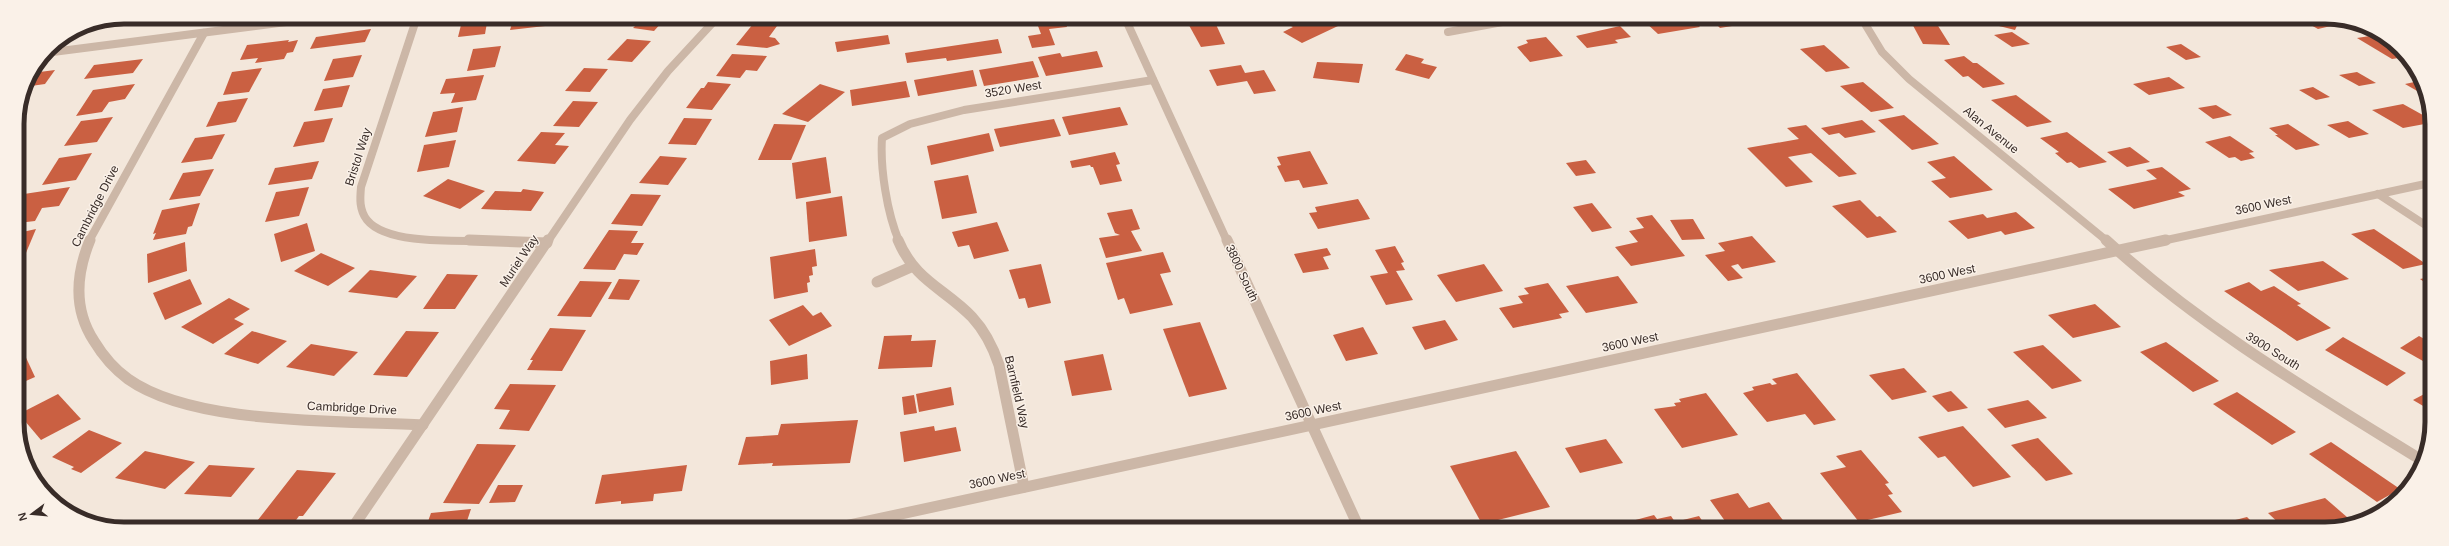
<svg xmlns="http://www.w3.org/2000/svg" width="2449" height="546" viewBox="0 0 2449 546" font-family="Arial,sans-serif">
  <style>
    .building { fill: #ca6042 }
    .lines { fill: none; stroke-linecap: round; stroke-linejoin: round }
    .minor-far1 { stroke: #ccb7a7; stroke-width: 8 }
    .minor { stroke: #ccb7a7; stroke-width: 11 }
    .tertiary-far1 { stroke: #ccb7a7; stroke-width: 8 }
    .tertiary { stroke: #ccb7a7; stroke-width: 11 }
    .labels { text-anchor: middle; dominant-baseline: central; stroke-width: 3; stroke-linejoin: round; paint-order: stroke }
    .street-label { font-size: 12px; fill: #382c28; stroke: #faf1e8 }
    .rim { fill: none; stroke: #382c28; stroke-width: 5 }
  </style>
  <rect width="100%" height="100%" fill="#f3e7db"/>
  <!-- building -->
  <g class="building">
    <path d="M124 17H143L139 23 94 28 99 22Z"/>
    <path d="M463 17H488L485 34 458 37Z"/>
    <path d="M514 17H556L554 25 510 30Z"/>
    <path d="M604 17H623L620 22H608L609 21H601Z"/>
    <path d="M644 17 680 18 675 22 663 21 654 31 633 28Z"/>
    <path d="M1035 18H1064L1067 27 1049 29 1055 45 1032 48 1028 36 1041 34Z"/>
    <path d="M1185 18H1213L1225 44 1201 47Z"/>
    <path d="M1295 18H1325L1338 26 1302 43 1283 32 1293 27 1285 23Z"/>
    <path d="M1660 18H1691L1700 27 1658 34 1644 21Z"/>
    <path d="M1710 18H1759L1762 21 1720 28Z"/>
    <path d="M1773 18 1801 19 1804 23 1777 24Z"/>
    <path d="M1989 19H2020L2015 30 1987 23Z"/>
    <path d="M2300 19H2341L2348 22 2318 29Z"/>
    <path d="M1910 20 1935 21 1950 45 1923 44Z"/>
    <path d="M753 24 777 26 769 37 775 38 780 44 767 48 736 45Z"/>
    <path d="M1620 26 1631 37 1615 40 1618 43 1587 48 1576 36Z"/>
    <path d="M371 29 365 42 310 49 316 37Z"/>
    <path d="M2012 32 2030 44 2012 47 1994 35Z"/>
    <path d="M888 35 890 44 837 52 835 42Z"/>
    <path d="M2376 35 2401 48 2405 57 2392 59 2357 38Z"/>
    <path d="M1546 37 1563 56 1530 62 1517 47 1528 43 1526 40Z"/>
    <path d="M627 39 651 41 632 62 607 60Z"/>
    <path d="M998 39 1002 53 947 61 946 58 907 63 905 53Z"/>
    <path d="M289 40 288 42 298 40 293 52 287 53 284 59 255 63 258 58 240 60 247 45Z"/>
    <path d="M2181 44 2201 57 2186 60 2166 47Z"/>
    <path d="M1824 45 1850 68 1826 72 1800 49Z"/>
    <path d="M501 46 495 67 467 71 473 49Z"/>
    <path d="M1097 51 1103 67 1046 76 1038 57 1060 53 1062 57Z"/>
    <path d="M732 54 767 56 757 71 746 70 740 78 716 76Z"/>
    <path d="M1406 54 1424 59 1421 63 1437 67 1429 79 1395 70Z"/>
    <path d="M362 55 353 77 324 81 333 59Z"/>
    <path d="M1964 56 1973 63H1977L2005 84 1983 88 1968 76 1963 77 1944 60Z"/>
    <path d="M143 59 133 73 84 79 94 65Z"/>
    <path d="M1033 61 1039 77 984 86 979 70Z"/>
    <path d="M1317 62 1363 64 1359 83 1313 78Z"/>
    <path d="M1241 65 1245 73 1264 70 1276 91 1254 94 1247 81 1217 86 1209 70Z"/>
    <path d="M262 68 249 92 223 95 232 72Z"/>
    <path d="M584 68 608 69 590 92 565 91Z"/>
    <path d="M55 70 45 84 24 87 32 73Z"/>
    <path d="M973 70 977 86 918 96 914 80Z"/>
    <path d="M2357 72 2376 83 2359 86 2339 75Z"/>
    <path d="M484 75 476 100 451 103 455 93 440 94 446 79Z"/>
    <path d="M2169 77 2185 88 2149 95 2133 84Z"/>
    <path d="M906 81 910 97 852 106 850 90Z"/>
    <path d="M2419 81 2426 96 2405 84Z"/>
    <path d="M708 82 731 84 712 110 686 108 701 88H704Z"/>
    <path d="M1863 82 1894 108 1871 112 1840 86Z"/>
    <path d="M135 84 125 99 109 102 102 112 76 116 93 90Z"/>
    <path d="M820 84 845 92 808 122 782 114Z"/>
    <path d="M350 85 342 107 314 111 323 89Z"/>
    <path d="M2313 87 2330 97 2316 100 2299 90Z"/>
    <path d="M2016 95 2052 122 2027 127 1991 100Z"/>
    <path d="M248 98 236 122 206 127 218 102Z"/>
    <path d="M573 101 598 102 579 127 553 126Z"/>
    <path d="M2403 104 2430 119V123L2403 128 2372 110Z"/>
    <path d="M2216 105 2232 115 2213 119 2198 108Z"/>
    <path d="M463 107 457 132 425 137 433 112Z"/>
    <path d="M1120 107 1128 125 1069 135 1062 117Z"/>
    <path d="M1904 115 1939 144 1912 150 1878 120Z"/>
    <path d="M113 117 97 142 64 146 81 121Z"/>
    <path d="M333 118 324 142 293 147 304 122Z"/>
    <path d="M684 118 712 119 696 145 668 144Z"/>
    <path d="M1054 119 1061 136 1000 147 994 129Z"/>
    <path d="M1862 120 1876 132 1845 138 1839 133 1829 135 1821 128Z"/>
    <path d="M2348 121 2369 134 2349 138 2327 125Z"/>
    <path d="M774 124 806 125 791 160H758Z"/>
    <path d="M2288 124 2320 145 2296 150 2275 135H2278L2269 128Z"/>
    <path d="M1806 125 1857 174 1839 177 1811 153 1788 157 1813 182 1786 187 1747 148 1799 139 1787 128Z"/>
    <path d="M541 132 565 133 555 145 569 146 555 164 517 161Z"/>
    <path d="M2067 132 2107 162 2079 168 2071 162 2067 163 2055 153 2059 152 2040 138Z"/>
    <path d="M989 133 994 151 931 165 927 146Z"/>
    <path d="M225 134 212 159 181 163 195 138Z"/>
    <path d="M2230 136 2254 152 2249 153 2255 158 2241 161 2235 157 2229 158 2205 142Z"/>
    <path d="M456 140 449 167 417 172 424 145Z"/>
    <path d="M2130 147 2150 162 2127 167 2107 152Z"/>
    <path d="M1310 151 1328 184 1303 188 1299 180 1285 182 1277 166 1281 165 1277 157Z"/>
    <path d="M1115 152 1120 164 1116 165 1122 181 1100 185 1093 167H1091L1090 165 1072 168 1070 161Z"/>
    <path d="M92 153 76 180 42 185 59 158Z"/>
    <path d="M660 156 687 158 668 185 639 183Z"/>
    <path d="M1954 156 1993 190 1950 198 1931 181 1946 178 1927 162Z"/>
    <path d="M826 157 831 193 796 199 792 163Z"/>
    <path d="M1586 160 1596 173 1576 176 1566 163Z"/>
    <path d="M319 161 312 179 268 185 275 168Z"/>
    <path d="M2162 167 2191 189 2178 192 2185 196 2134 209 2108 189 2157 179 2146 170Z"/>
    <path d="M214 169 200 196 169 200 183 173Z"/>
    <path d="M968 175 977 213 942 219 934 181Z"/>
    <path d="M448 179 485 191 460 209 423 196Z"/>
    <path d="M70 187 59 206 42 208 35 221 18 223V203L24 194Z"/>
    <path d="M309 187 299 216 265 222 276 192Z"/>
    <path d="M523 189 544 192 531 211 481 209 495 191 521 192Z"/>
    <path d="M631 194 661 195 642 226 611 224Z"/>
    <path d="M842 196 847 236 809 242 806 202Z"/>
    <path d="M1358 199 1370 219 1318 229 1309 213 1317 212 1315 207Z"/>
    <path d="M1860 200 1877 217 1880 216 1897 232 1867 238 1832 206Z"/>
    <path d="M200 203 192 226 188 227 186 234 153 240 156 233 153 234 162 210Z"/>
    <path d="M1592 203 1612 228 1592 232 1573 207Z"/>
    <path d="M1132 209 1140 229 1131 231 1142 251 1106 258 1099 238 1120 235 1115 233 1107 213Z"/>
    <path d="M2016 212 2035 228 2005 235 2001 231 1968 239 1948 221 1983 214 1987 218Z"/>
    <path d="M1652 215 1685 256 1631 266 1615 247 1638 242 1629 231 1644 228 1636 218Z"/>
    <path d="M1693 219 1705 239 1682 240 1670 220Z"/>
    <path d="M997 222 1009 251 974 259 969 245 958 247 952 232Z"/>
    <path d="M307 223 315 251 281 262 274 234Z"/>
    <path d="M36 229 23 260 18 261V233Z"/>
    <path d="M2374 229 2426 264 2403 269 2351 234Z"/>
    <path d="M609 230 638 231 631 243H644L637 255 624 254 615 270 583 269Z"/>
    <path d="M1752 236 1776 262 1742 269 1738 264 1731 266 1743 278 1728 281 1705 255 1725 251 1718 243Z"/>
    <path d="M185 242 187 271 148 283 147 254Z"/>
    <path d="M1395 246 1404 262 1401 263 1405 270 1396 271 1413 300 1386 305 1370 276 1388 273 1375 250Z"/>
    <path d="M1327 248 1331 255 1323 257 1329 269 1303 273 1294 254Z"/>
    <path d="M815 249 817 266 812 267 813 275 809 276 810 282 807 283 808 292 774 299 770 257Z"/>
    <path d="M1163 252 1171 272 1160 274 1173 305 1130 314 1124 298 1118 300 1106 263Z"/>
    <path d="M321 253 355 268 328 286 294 271Z"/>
    <path d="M2323 261 2349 279 2298 291 2269 270Z"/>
    <path d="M1041 264 1051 303 1028 308 1025 298 1019 299 1009 270Z"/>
    <path d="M1484 264 1503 291 1456 302 1437 275Z"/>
    <path d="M370 270 417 276 397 298 348 292Z"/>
    <path d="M447 274 478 275 455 309H423Z"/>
    <path d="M1618 276 1638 303 1586 313 1566 286Z"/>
    <path d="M2430 277V286L2420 279Z"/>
    <path d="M190 279 202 304 165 320 153 293Z"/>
    <path d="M619 279 640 280 629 300 608 299Z"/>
    <path d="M580 281 612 282 591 317 557 316Z"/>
    <path d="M2249 282 2261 291 2274 286 2301 304 2297 305 2331 328 2297 341 2224 291Z"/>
    <path d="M1548 283 1569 312 1559 314 1562 318 1513 328 1499 308 1523 303 1518 296 1529 294 1524 288Z"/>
    <path d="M229 298 250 309 234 319 244 324 213 344 181 327Z"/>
    <path d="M2095 304 2121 327 2073 338 2048 315Z"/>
    <path d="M803 305 813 316 821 312 832 326 789 346 769 320Z"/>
    <path d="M1445 320 1458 340 1425 350 1412 327Z"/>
    <path d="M1200 322 1227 389 1189 397 1163 329Z"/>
    <path d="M1363 327 1378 354 1346 361 1333 335Z"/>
    <path d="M550 328 586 330 562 371 527 370 533 360H530Z"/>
    <path d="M252 331 287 341 258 364 224 354Z"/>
    <path d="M406 331 439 332 407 377 373 375Z"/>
    <path d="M912 335 911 341 936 340 932 367 878 369 884 336Z"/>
    <path d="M2419 336 2430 342V365L2400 348Z"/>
    <path d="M2343 337 2406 373 2387 386 2325 350Z"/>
    <path d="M2166 342 2219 381 2193 392 2140 352Z"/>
    <path d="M311 344 358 352 334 376 286 367Z"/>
    <path d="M2043 345 2082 381 2052 389 2013 352Z"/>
    <path d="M22 349 35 377 19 384V351Z"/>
    <path d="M807 354 808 379 771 385 770 361Z"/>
    <path d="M1103 354 1112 390 1072 396 1064 361Z"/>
    <path d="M1904 368 1927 392 1892 400 1869 375Z"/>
    <path d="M1797 373 1836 420 1814 425 1805 414 1767 422 1743 393 1754 390 1752 387 1770 383 1772 385 1777 384 1772 379Z"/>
    <path d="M510 384 556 385 529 431 499 429 510 410 494 409Z"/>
    <path d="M951 387 954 405 919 412 916 394Z"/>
    <path d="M1951 391 1968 408 1948 412 1932 396Z"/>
    <path d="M2430 391V410L2413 400Z"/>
    <path d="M2237 392 2296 432 2272 445 2213 404Z"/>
    <path d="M1706 393 1738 435 1682 448 1654 409 1676 406 1674 403 1681 402 1679 399Z"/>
    <path d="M58 394 81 419 41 440 19 414Z"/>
    <path d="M914 395 917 413 904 415 902 397Z"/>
    <path d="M2028 400 2047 418 2005 428 1987 409Z"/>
    <path d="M858 420 850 463 772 466 773 463 738 465 746 437 778 435 781 424Z"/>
    <path d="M934 426 935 431 956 427 961 451 904 462 900 432Z"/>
    <path d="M1963 426 2011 477 1973 487 1945 456 1938 458 1918 437Z"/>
    <path d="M89 430 122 443 81 473 71 469 74 467 52 457Z"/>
    <path d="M2038 438 2073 474 2046 481 2011 445Z"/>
    <path d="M1606 439 1623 463 1580 473 1565 448Z"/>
    <path d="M2331 442 2400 489 2377 502 2309 454Z"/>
    <path d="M477 444 516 445 479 504 443 503Z"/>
    <path d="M1861 450 1889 483 1885 484 1893 494 1888 495 1902 512 1859 522 1820 473 1846 467 1836 456Z"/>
    <path d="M145 451 195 462 165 489 115 478Z"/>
    <path d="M1516 451 1550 507 1482 524 1450 466Z"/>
    <path d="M209 465 255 468 231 497 184 494Z"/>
    <path d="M687 465 682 491 654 494 653 501 621 504V501L595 504 602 475Z"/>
    <path d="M297 470 336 473 303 516H299L291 527 254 525Z"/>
    <path d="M498 485H523L515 502 489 503Z"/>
    <path d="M1738 493 1749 508 1769 502 1789 528H1730L1710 500Z"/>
    <path d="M2325 498 2355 524 2332 529H2285L2268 513Z"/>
    <path d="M471 509 465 527H426L431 513Z"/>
    <path d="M1654 515 1657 519 1671 516 1675 522 1699 516 1707 528H1615L1629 524 1628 522Z"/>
    <path d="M2247 517 2259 529H2204V528Z"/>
    <path d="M2048 523 2053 529H2029V528Z"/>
  </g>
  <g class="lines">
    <!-- minor-far1 -->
    <g class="minor-far1">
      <path d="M417 17 361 187C360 198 359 210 367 220 388 246 463 240 495 241"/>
      <path d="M1125 18 1227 241"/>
      <path d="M1862 19 1882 52 1909 79 2107 241"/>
      <path d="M1448 32 1524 18"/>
      <path d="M45 53 325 17"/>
      <path d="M2378 194 2430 228"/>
      <path d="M89 241 204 33"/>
      <path d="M548 241 630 120 668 71 717 18"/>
      <path d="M899 241C887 213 880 168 882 138L910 124 964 110 1153 80"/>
    </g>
    <!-- minor -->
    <g class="minor">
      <path d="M90 240C76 274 73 309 94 341 103 356 113 368 128 379 194 426 342 420 423 425"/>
      <path d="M469 240 547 243"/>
      <path d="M898 240C915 281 944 288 972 317 985 331 993 347 999 365L1024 487"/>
      <path d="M1227 240 1359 528"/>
      <path d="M2106 240C2202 328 2313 393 2423 461"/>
      <path d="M877 282 911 267"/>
      <path d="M353 527 548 240"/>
    </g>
    <!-- tertiary-far1 -->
    <path class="tertiary-far1" d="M2162 241 2430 183"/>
    <!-- tertiary -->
    <path class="tertiary" d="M836 528 2166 240"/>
  </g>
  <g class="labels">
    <!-- street labels -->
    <g class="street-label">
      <text transform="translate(1013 89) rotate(-9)">3520 West</text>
      <text transform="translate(1991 130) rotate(39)">Alan Avenue</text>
      <text transform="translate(358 157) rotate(-72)">Bristol Way</text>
      <text transform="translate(2263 205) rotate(-12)">3600 West</text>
      <text transform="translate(95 206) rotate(-63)">Cambridge Drive</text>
      <text transform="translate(519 261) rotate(-56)">Muriel Way</text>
      <text transform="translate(1242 273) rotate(65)">3800 South</text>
      <text transform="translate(1947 274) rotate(-12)">3600 West</text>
      <text transform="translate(1630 342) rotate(-12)">3600 West</text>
      <text transform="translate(2273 351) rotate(32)">3900 South</text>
      <text transform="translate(1017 392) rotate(77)">Barnfield Way</text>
      <text transform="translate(352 408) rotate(3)">Cambridge Drive</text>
      <text transform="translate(1313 411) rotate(-12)">3600 West</text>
      <text transform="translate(997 479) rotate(-12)">3600 West</text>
    </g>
  </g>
  <!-- crop -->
  <path d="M0 0H2449V546H0ZM124 24H2325A100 100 0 0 1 2425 124V422A100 100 0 0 1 2325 522H124A100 100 0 0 1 24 422V124A100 100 0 0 1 124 24Z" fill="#faf1e8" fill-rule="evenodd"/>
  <path class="rim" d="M124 24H2325A100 100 0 0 1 2425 124V422A100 100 0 0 1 2325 522H124A100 100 0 0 1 24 422V124A100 100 0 0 1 124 24Z"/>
  <!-- north arrow -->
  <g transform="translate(32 514) rotate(254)" stroke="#faf1e8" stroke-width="3" paint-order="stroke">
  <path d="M0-3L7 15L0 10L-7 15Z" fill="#382c28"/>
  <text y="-6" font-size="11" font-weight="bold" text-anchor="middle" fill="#382c28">N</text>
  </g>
</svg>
